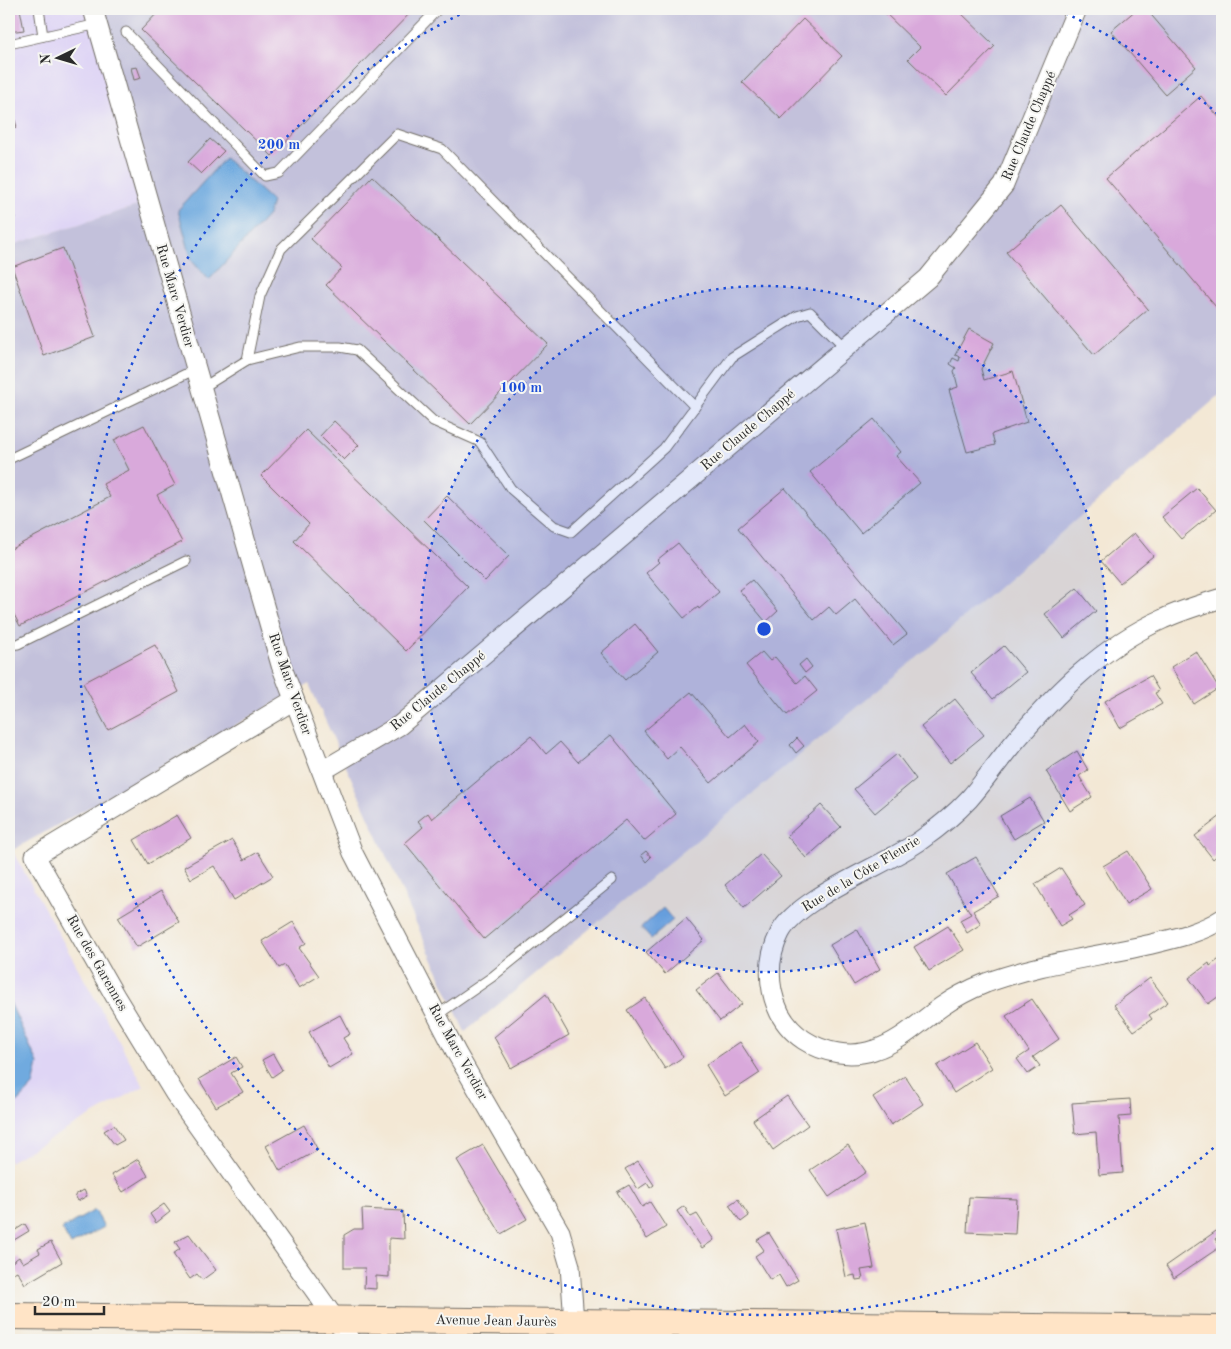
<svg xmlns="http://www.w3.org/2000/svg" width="1231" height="1349" viewBox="0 0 1231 1349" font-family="'Old Standard TT',serif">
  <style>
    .built { fill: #dfd5f5 }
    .industrial { fill: #c3c1db }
    .water { fill: #6faadf; stroke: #4d6a85 }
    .building { fill: #d9a9db }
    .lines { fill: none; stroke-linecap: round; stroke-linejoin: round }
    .lane-casing { stroke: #716d66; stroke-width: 11 }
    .street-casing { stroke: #716d66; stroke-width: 21 }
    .secondary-casing { stroke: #716d66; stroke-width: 28 }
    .lane { stroke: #fff; stroke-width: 9 }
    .street { stroke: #fff; stroke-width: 19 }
    .secondary { stroke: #ffe4c6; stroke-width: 26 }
    .ring { fill: none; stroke: #1d4ed8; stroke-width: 2.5; stroke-dasharray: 2.5 5 }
    .labels { text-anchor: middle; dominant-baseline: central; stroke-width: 4; stroke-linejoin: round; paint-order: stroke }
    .street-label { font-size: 14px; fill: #2b2b2b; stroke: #f6f6f2 }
    .centre { fill: #1d4ed8; stroke: #f6f6f2; stroke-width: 2.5 }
    .ring-label { font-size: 15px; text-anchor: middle; font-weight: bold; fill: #1d4ed8; stroke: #f6f6f2; stroke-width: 4; stroke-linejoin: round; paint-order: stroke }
  </style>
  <rect width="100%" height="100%" fill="#f6f6f2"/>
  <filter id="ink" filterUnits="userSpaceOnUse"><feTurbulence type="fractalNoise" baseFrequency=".02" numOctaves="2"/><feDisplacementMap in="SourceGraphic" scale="10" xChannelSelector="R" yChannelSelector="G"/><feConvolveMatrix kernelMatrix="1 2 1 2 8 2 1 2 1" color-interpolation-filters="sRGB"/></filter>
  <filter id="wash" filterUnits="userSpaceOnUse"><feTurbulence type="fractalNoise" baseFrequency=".0096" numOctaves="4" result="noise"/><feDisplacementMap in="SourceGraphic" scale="20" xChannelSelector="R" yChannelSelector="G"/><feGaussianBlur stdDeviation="1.12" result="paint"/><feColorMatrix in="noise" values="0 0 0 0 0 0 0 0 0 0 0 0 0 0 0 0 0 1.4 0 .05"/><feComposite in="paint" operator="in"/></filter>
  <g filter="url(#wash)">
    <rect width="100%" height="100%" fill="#f3e8d5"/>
    <!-- built -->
    <g class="built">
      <path d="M9 9H95L137 206 9 246Z"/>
      <path d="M9 845 144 1086 9 1162Z"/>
    </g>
    <!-- industrial -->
    <path class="industrial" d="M95 9H1222V393L918 657 465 1032 309 684 11 851 9 845V246L137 206Z"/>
    <!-- water -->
    <g class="water">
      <path d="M225 158 272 201 268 215 209 280 192 261 178 210Z"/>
      <path d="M663 908 673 920 651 939 641 928Z"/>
      <path d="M9 1000 38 1064 33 1086 9 1111Z"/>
      <path d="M95 1210 104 1227 71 1245 62 1229Z"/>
    </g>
    <g id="blocks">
      <!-- building -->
      <g class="building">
        <path d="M9 9H20L24 30 9 32Z"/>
        <path d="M161 9H414L272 156 141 30Z"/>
        <path d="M881 9H957L995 46 946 96 908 59 920 47Z"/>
        <path d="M1137 9H1146L1196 67 1165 94 1111 31Z"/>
        <path d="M803 19 842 56 781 119 742 82Z"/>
        <path d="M137 67 141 78 134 80 131 68Z"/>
        <path d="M1201 96 1222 121V314L1106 178Z"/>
        <path d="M9 101 17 127 9 130Z"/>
        <path d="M210 139 224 151 201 174 188 162Z"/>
        <path d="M372 176 548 344 470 424 326 285 342 268 311 239Z"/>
        <path d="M9 198 15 218 9 220Z"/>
        <path d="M1061 205 1148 309 1094 355 1006 252Z"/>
        <path d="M63 248 95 337 44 356 12 267Z"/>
        <path d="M969 329 994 343 981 369 984 380 1013 371 1027 422 992 434 995 445 967 452 949 390 958 387 954 371 956 368 950 364 953 358 959 361 960 357 955 355Z"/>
        <path d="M874 419 901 452 896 456 920 483 861 533 810 472Z"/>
        <path d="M334 421 359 445 344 460 320 436Z"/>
        <path d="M144 425 175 485 157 495 182 542 20 626 9 605V550L110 497 103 484 129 470 114 440Z"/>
        <path d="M306 430 468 587 406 651 294 541 309 524 261 476Z"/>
        <path d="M785 488 907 634 893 645 855 599 836 615 829 607 814 620 738 528Z"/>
        <path d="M1197 488 1216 510 1181 539 1162 517Z"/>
        <path d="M447 496 509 556 485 581 424 520Z"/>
        <path d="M1134 533 1153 556 1120 583 1101 561Z"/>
        <path d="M678 543 719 592 699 609 698 607 684 618 646 573 659 562 657 560Z"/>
        <path d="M752 580 778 611 766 622 739 590Z"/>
        <path d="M1077 588 1096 611 1064 638 1045 614Z"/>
        <path d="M635 624 658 652 625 680 601 653Z"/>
        <path d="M155 645 179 692 108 730 83 683Z"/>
        <path d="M1004 646 1026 672 993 699 971 673Z"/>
        <path d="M1196 651 1219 688 1194 704 1171 667Z"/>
        <path d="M762 652 770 661 775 657 797 683 805 676 817 691 787 715 746 665Z"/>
        <path d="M806 659 812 667 805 673 799 665Z"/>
        <path d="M1150 676 1159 691 1155 693 1162 704 1120 728 1105 701Z"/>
        <path d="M691 692 730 737 745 724 759 742 711 783 680 747 667 759 644 731Z"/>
        <path d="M955 699 984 735 950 763 921 727Z"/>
        <path d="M611 735 676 814 644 841 626 820 484 939 405 843 423 827 418 821 428 813 432 819 531 736 546 754 560 742 578 762Z"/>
        <path d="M797 738 804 746 796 753 790 745Z"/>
        <path d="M1077 751 1088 770 1079 776 1092 797 1070 811 1046 771Z"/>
        <path d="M897 754 916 779 875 813 854 789Z"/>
        <path d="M1030 798 1044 821 1014 839 1000 816Z"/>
        <path d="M821 805 841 827 806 858 787 836Z"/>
        <path d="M177 815 191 838 148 864 134 840Z"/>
        <path d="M1222 815V851L1213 859 1195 836Z"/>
        <path d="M232 840 244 860 258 852 273 876 234 900 214 866 191 879 184 867Z"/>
        <path d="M646 851 651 857 646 862 641 855Z"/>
        <path d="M1128 851 1152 889 1126 904 1103 866Z"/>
        <path d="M761 854 781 876 744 908 725 885Z"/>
        <path d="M976 857 999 896 973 911 981 924 967 933 960 920 971 914 947 874Z"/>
        <path d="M1061 868 1085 905 1069 915 1072 919 1060 926 1035 884Z"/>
        <path d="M161 891 179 922 137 947 118 917Z"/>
        <path d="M686 918 704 940 665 974 646 952Z"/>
        <path d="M293 922 306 943 299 948 319 976 299 988 285 965 279 968 262 941Z"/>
        <path d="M948 926 964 950 929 971 914 947Z"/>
        <path d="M857 929 880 969 854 985 830 945Z"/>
        <path d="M1222 957V994L1208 1004 1189 978 1209 963 1210 966Z"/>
        <path d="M718 973 742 1004 720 1021 696 990Z"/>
        <path d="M1150 978 1168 1002 1149 1015 1152 1019 1134 1031 1114 1005Z"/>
        <path d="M546 994 569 1035 511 1068 494 1037Z"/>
        <path d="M645 998 683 1057 665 1069 627 1010Z"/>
        <path d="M1032 999 1059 1039 1033 1057 1040 1066 1028 1074 1017 1059 1029 1051 1006 1016Z"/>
        <path d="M340 1015 350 1034 343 1038 353 1054 329 1068 309 1032Z"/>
        <path d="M740 1042 760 1073 725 1096 706 1065Z"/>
        <path d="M975 1042 992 1068 954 1093 937 1066Z"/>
        <path d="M273 1054 282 1070 272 1077 262 1060Z"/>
        <path d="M236 1057 242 1067 231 1073 243 1092 216 1107 199 1079Z"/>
        <path d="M905 1076 923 1104 891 1125 873 1097Z"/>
        <path d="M787 1096 808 1125 773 1150 753 1120Z"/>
        <path d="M1130 1099 1131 1116 1119 1117 1123 1173 1099 1175 1096 1132 1075 1134 1072 1103Z"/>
        <path d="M114 1125 124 1140 115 1145 104 1131Z"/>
        <path d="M304 1125 318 1150 280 1171 266 1146Z"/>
        <path d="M483 1145 527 1219 501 1234 457 1160Z"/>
        <path d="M848 1145 866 1172 829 1197 810 1170Z"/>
        <path d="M138 1159 148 1176 123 1192 112 1175Z"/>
        <path d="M638 1161 654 1185 650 1188 647 1183 638 1189 625 1169Z"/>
        <path d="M629 1185 642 1207 650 1202 666 1227 647 1239 617 1192Z"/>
        <path d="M84 1190 87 1196 78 1201 75 1195Z"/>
        <path d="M969 1197 1017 1199 1015 1234 967 1232Z"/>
        <path d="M738 1199 749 1216 741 1222 729 1205Z"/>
        <path d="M164 1204 170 1212 156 1223 150 1214Z"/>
        <path d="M684 1206 691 1217 697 1214 714 1240 702 1248 677 1211Z"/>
        <path d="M362 1209 403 1211 404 1239 389 1238V1277L376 1276V1289L364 1288 365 1268H344V1235L354 1229H363Z"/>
        <path d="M865 1222 874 1268 861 1270 863 1279 856 1280 855 1275 846 1277 836 1229Z"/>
        <path d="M25 1224 29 1231 9 1243V1234Z"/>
        <path d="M1219 1229 1222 1233 1215 1239 1220 1247 1174 1278 1166 1266Z"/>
        <path d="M769 1233 798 1280 786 1287 779 1275 770 1280 755 1256 764 1250 757 1240Z"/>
        <path d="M189 1234 216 1270 202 1280 197 1274 190 1279 173 1254 180 1249 175 1242Z"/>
        <path d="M51 1242 62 1262 25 1284 17 1271 9 1275V1257L12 1262 19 1257 23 1263 40 1253 38 1249Z"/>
      </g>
    </g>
  </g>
  <g filter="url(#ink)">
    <use href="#blocks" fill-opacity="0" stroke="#716d66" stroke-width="1"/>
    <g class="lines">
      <defs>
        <g id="lane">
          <path d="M39 9 43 36"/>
          <path d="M126 32 265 176 279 173 438 9"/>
          <path d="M9 44 98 24"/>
          <path d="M247 360 260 296 281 249 397 134 442 149 695 407"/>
          <path d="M202 388 247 360 300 347H340L357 350 433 421 480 442 511 489 554 526 571 532 664 448 732 357 797 316 810 312 846 348"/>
          <path d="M9 459 196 369"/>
          <path d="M9 645 18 644 186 561"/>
          <path d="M437 1015 492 977 612 880"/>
        </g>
        <g id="street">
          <path d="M93 9 281 665 353 853 457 1054 560 1232 570 1266 574 1322"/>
          <path d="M1222 598C1203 604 1182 610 1163 619 1102 646 1054 695 1011 746 997 763 984 782 969 799 955 814 938 828 921 840 885 866 798 897 780 933 762 968 769 1017 804 1040 824 1053 851 1058 874 1050 900 1042 920 1022 941 1007 955 997 971 989 986 983 1037 964 1094 957 1147 945 1172 939 1201 933 1222 919"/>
          <path d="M294 700 35 856 115 996 175 1094 350 1340"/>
          <path d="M322 771 400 725 928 278 1004 185 1077 9"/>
        </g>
        <path id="secondary" d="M9 1316 1222 1329"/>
      </defs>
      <!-- lane casing -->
      <use href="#lane" class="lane-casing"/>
      <!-- street casing -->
      <use href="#street" class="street-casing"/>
      <!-- secondary casing -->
      <use href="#secondary" class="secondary-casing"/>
      <!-- lane -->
      <use href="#lane" class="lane"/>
      <!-- street -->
      <use href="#street" class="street"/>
      <!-- secondary -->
      <use href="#secondary" class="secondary"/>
    </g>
  </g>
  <!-- distance rings -->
  <circle cx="764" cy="629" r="343" fill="#1d4ed8" fill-opacity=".12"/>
  <g class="ring">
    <circle cx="764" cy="629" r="343"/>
    <path d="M1219 1143A686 686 0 1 1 469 10M1059 10A686 686 0 0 1 1219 115"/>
  </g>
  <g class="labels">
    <!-- street labels -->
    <g class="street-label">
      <text transform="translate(1029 126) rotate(-67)">Rue Claude Chappé</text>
      <text transform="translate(175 296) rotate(74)">Rue Marc Verdier</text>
      <text transform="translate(748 430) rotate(-40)">Rue Claude Chappé</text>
      <text transform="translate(290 684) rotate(71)">Rue Marc Verdier</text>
      <text transform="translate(438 691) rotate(-39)">Rue Claude Chappé</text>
      <text transform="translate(861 874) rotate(-31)">Rue de la Côte Fleurie</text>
      <text transform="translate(97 963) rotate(60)">Rue des Garennes</text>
      <text transform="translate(458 1052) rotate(61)">Rue Marc Verdier</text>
      <text transform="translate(496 1321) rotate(1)">Avenue Jean Jaurès</text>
    </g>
  </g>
  <circle cx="764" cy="629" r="8" class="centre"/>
  <g class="ring-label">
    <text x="279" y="149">200 m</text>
    <text x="521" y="392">100 m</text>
  </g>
  <!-- margin -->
  <rect width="1231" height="1349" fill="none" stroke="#f6f6f2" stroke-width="30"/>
  <!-- north arrow -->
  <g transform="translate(58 58) rotate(265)" stroke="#f6f6f2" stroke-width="4" paint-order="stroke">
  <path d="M0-4L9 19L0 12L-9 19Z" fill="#2b2b2b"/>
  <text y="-8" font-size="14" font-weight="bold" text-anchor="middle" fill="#2b2b2b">N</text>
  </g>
  <!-- scale -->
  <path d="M35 1306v8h69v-8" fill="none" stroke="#2b2b2b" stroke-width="2.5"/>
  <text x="42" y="1306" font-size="15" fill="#2b2b2b" stroke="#f6f6f2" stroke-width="4" paint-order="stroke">20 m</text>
</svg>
